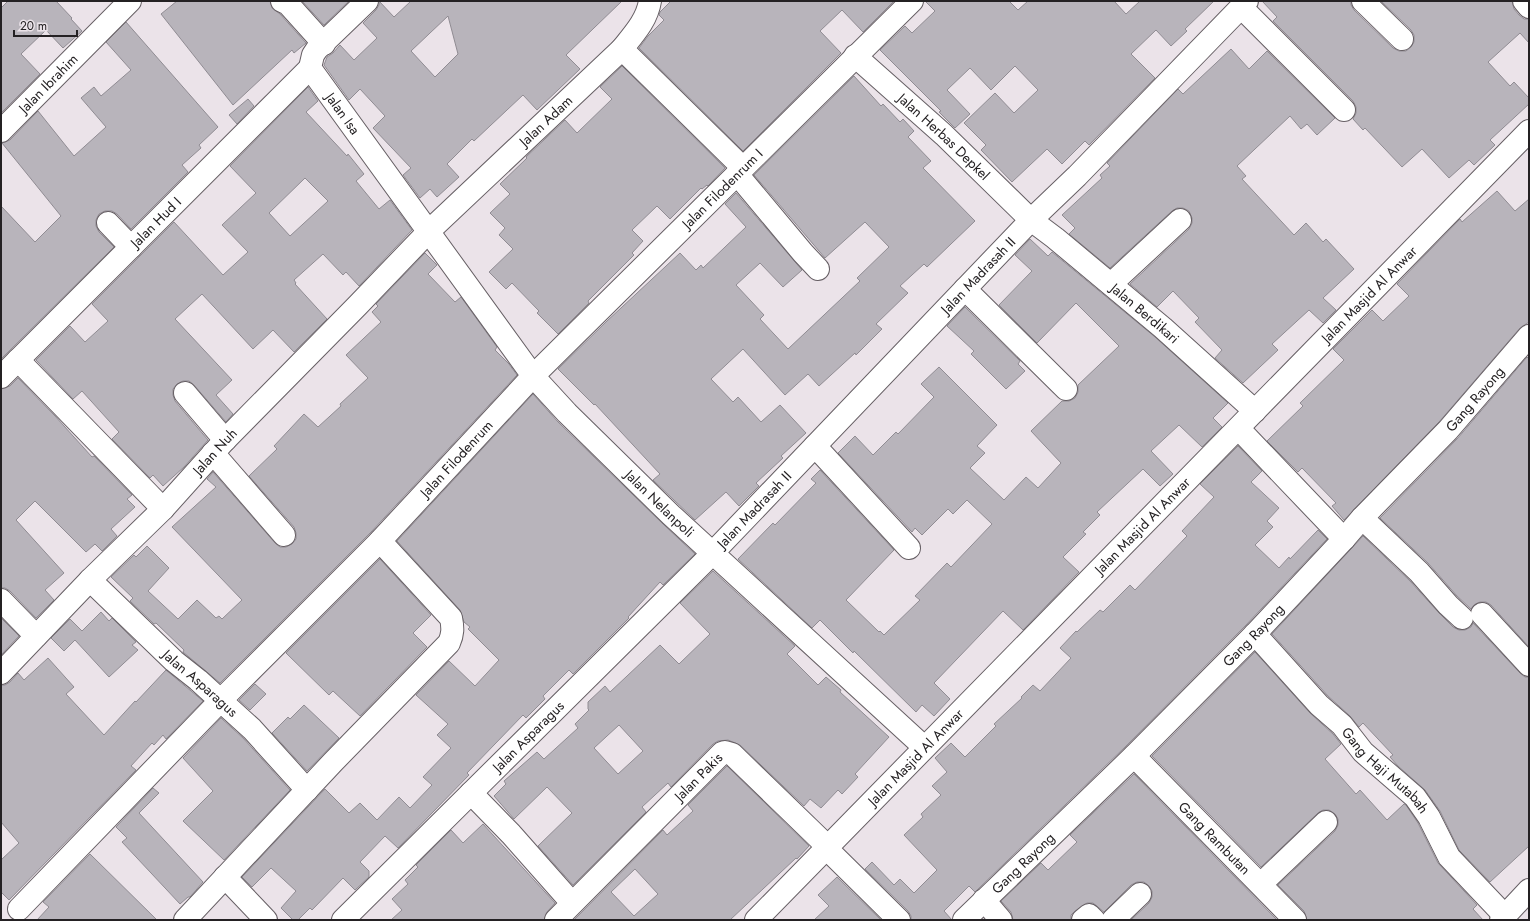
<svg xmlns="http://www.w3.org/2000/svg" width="1530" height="921" viewBox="0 0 1530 921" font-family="Jost,sans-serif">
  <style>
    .building { fill: #b8b4bb; stroke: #908c93; fill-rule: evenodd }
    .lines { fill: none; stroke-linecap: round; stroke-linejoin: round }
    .minor-casing { stroke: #665f64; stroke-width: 24 }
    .tertiary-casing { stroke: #665f64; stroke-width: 24 }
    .minor { stroke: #fff; stroke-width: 22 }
    .tertiary { stroke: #fff; stroke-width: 22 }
    .labels { text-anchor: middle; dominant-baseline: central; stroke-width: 3; stroke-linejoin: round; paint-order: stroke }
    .street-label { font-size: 14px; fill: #242123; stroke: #ebe3e9 }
  </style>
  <rect width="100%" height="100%" fill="#ebe3e9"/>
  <!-- building -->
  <g class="building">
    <path d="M8 1H56L72 18 71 19 82 31 63 48 46 30 21 54 40 74 1 113V8Z"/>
    <path d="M177 1H270L272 8 280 14 306 43 294 53 292 50 233 105 161 14Z"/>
    <path d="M302 1H349L324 25Z"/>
    <path d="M379 1 394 17 411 1H622L566 55 580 69 537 110 523 95 474 141 472 139 447 164 459 177 437 197 430 189 420 198 403 175 411 168 373 128 385 116 360 89 349 100 324 65 327 57 333 53 340 45 354 60 377 38 363 23 376 10 379 5ZM448 16 458 54 435 77 411 51Z"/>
    <path d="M671 1H894L863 32 842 10 820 31 841 53 743 151 639 48 648 36 664 20 659 15 660 12Z"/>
    <path d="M925 1H1009L1018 10 1028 1H1114L1126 14 1140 1H1214L1185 29 1187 31 1171 46 1156 30 1131 54 1155 78 1089 145 1085 141 1062 164 1047 149 1012 182 981 150 986 145 964 123 995 93 1014 113 1038 90 1015 66 991 90 970 68 947 90 970 114 955 128 939 112 941 111 880 50 905 26 912 33 935 11Z"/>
    <path d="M1262 1H1351V5L1354 10 1393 48 1399 51H1406L1411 47 1414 42V35L1411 30 1381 1H1512L1514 9 1519 15 1524 19H1529V43L1520 33 1488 62 1510 86 1514 82 1529 98V104L1490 140 1495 145 1474 165 1469 160 1449 178 1422 149 1402 167 1365 128 1363 130 1353 119 1356 113V107L1353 101 1273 21 1277 17Z"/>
    <path d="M126 22 218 127 199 145 201 148 182 165 188 172 131 229 117 214 112 211H105L99 214 96 220V226L99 232 114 247 1 359V206L35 242 61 216 2 143 10 140 38 111 74 156 106 127 81 98 94 87 101 96 131 70 106 42Z"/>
    <path d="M1231 49 1249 69 1267 51 1335 118 1317 135 1307 124 1301 129 1290 116 1237 166 1246 176 1242 179 1294 235 1306 223 1323 242 1326 239 1354 269 1323 298 1336 310 1323 323 1309 310 1272 344 1278 350 1243 383 1215 358 1222 350 1195 322 1199 318 1173 291 1157 307 1130 284 1189 229 1192 223V218L1189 211 1183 208H1177L1172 211 1110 268 1069 234 1075 228 1062 215 1102 178 1100 175 1110 166 1107 163 1178 89 1183 94Z"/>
    <path d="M622 66 725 168 708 186 707 185 702 189 701 188 670 219 657 206 632 230 643 241 632 253 634 255 588 301 589 303 558 334 537 313 539 311 512 283 506 289 489 272 513 249 499 235 505 228 490 213 510 194 500 184 527 158 526 157 565 120 577 133 612 99 600 87Z"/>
    <path d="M854 76 881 106 883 104 900 122 903 119 914 131 908 137 931 161 923 168 975 221 927 267 924 264 900 286 908 293 876 324 882 329 856 355 855 353 819 386 808 374 785 395 743 349 711 379 733 402 738 397 761 422 780 405 806 433 781 456 783 458 756 483 759 486 739 506 726 492 695 520 653 480 660 474 595 404 594 405 558 369 607 321 680 253 696 270 701 265 703 268 746 227 725 204 736 193 802 270 783 287 760 263 736 285 764 315 760 319 788 349 860 281 857 278 889 247 865 222 825 258 754 175Z"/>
    <path d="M308 87 318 101 306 112 347 156 348 154 364 174 356 181 379 209 390 200 412 230 359 286 346 272 343 275 323 254 294 280 296 283 295 284 327 319 294 352 273 330 253 349 202 294 175 319 232 380 216 395 233 414 226 422 194 385 189 381H183L177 384 173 389V395L175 401 208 440 184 467 163 486 153 475 150 478 112 439 119 432 82 391 73 399 36 360 70 326 85 342 108 321 92 304 174 222 223 275 248 252 222 225 256 193 230 166ZM305 178 328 201 290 236 269 213Z"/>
    <path d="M248 99 254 106 237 124 229 115Z"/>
    <path d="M1497 191 1515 211 1529 199V322L1520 328 1439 422 1344 520 1332 506 1336 503 1302 468 1298 472 1267 441 1303 406 1300 403 1344 360 1333 349 1372 310 1383 321 1409 296 1397 284 1460 219 1462 222Z"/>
    <path d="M1030 239 1048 256 1052 252 1155 337 1228 403 1213 418 1222 427 1202 447 1179 425 1151 451 1173 474 1160 486 1143 469 1097 512 1100 515 1083 532 1086 534 1063 557 1079 572 1023 630 1003 611 934 683 950 699 934 716 922 705 916 712 854 651 853 653 820 620 812 628 738 559 773 523 775 525 816 483 811 479 820 470 894 550 846 600 879 632 880 631 884 635 920 600 915 596 947 563 951 567 992 524 967 500 953 514 948 509 922 535 915 528 912 532 838 453 855 436 873 455 896 432 898 434 934 397 921 384 939 367 997 425 977 446 985 453 970 468 1004 500 1026 477 1038 488 1061 463 1031 431 1062 401H1069L1075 398 1078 392V385L1119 346 1076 303 1037 343 999 305 1032 271 1015 255Z"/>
    <path d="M425 253 437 265 428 274 455 302 461 297 497 347 495 350 509 364 517 375 371 532 220 683 183 652 184 650 156 623 154 624 130 601 133 598 111 577 134 555 136 557 147 546 169 568 148 591 178 619 197 600 216 618 219 616 222 619 242 600 172 527 216 487 207 479 213 472 275 543 280 547H286L292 544 296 539V533L294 527 249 476 277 449 274 446 304 414 318 427 341 406 340 404 368 378 346 355 381 322 372 312 378 306 376 304Z"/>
    <path d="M965 307 1020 361 1018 364 1025 371 1006 389 971 354 974 351 947 326Z"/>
    <path d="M1527 357 1529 359V647L1491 605 1486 602H1480L1474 605 1471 609 1457 596 1428 563 1380 518 1457 439Z"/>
    <path d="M18 378 55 416 92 457 94 456 132 495 127 499 135 507 111 529 117 536 102 551 95 544 86 552 35 501 16 520 64 573 45 590 54 600 36 618 10 591 5 588H1V389L10 386Z"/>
    <path d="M533 394 558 422 663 524 695 554 663 585 660 582 628 617 629 618 573 674 569 670 543 696 545 699 526 718 523 715 467 773 469 775 398 848 385 836 360 862 369 871V877L355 890 343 878 312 910 310 908 298 920H293L281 908 296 891 271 868 252 887 242 877 325 789 349 813 360 803 377 820 399 797 410 808 432 785 423 777 451 748 437 735 448 724 416 695 449 661 475 686 499 660 468 629 470 627 464 622 460 610 397 541Z"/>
    <path d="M1238 446 1262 471 1251 482 1279 508 1267 521 1273 527 1255 545 1279 568 1289 557 1290 559 1318 530 1327 539 1246 625 1125 747 977 890 975 892 969 886 944 911 952 920H911V916L908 911 865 869 872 862 894 885 900 879 914 893 937 870 904 835 923 817 921 814 941 795 932 786 947 772 935 758 951 743 965 757 996 726 994 724 1022 698 1021 697 1033 685 1040 691 1071 658 1060 648 1076 631 1077 632 1100 610 1103 612 1130 585 1135 590 1187 536 1182 531 1214 497 1200 484Z"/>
    <path d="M1363 536 1410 581 1439 613 1453 627 1459 630H1465L1471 627 1473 623 1520 673 1525 677H1529V846L1490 882 1459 850 1440 811 1425 790 1398 766 1390 757 1393 755 1363 723 1359 727 1350 716 1328 696 1272 634Z"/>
    <path d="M380 559 431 615 413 633 427 647 360 716 333 691 329 695 286 653Z"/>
    <path d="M713 571 795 646 787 654 818 685 826 677 841 690 840 692 889 737 855 774 858 777 842 794 838 790 821 808 810 799 804 806 740 745 728 740 718 741 713 744 671 787 668 783 642 807 646 812 573 885 538 846 572 813 547 787 514 819 494 796 506 784 504 781 537 752 544 759 578 728 575 724 589 710 588 709V702L605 686 610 692 660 645 679 664 710 634 680 603ZM619 725 643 751 618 774 594 748Z"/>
    <path d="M101 612 109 621 112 618 136 642 132 645 138 650 109 677 75 640 64 651 51 638 70 619 82 631Z"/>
    <path d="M1 618 19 636 1 655Z"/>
    <path d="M1255 652 1310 713 1333 734 1341 744 1325 759 1356 794 1360 790 1387 820 1404 804 1406 805 1418 823 1438 863 1477 905 1473 909 1483 920H1307L1304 911 1278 885 1335 831 1338 825V819L1335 814 1329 810H1323L1318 813 1261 867 1152 756Z"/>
    <path d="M48 658 74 687 66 694 104 735 135 701 136 702 166 670 203 701 166 739 163 735 154 745 152 743 131 766 136 770 9 900 1 892V860L19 843 1 822V685H5L10 682 18 673 24 680Z"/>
    <path d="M255 684 266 694 250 710 239 700Z"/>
    <path d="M304 705 339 738 307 771 272 733 288 717 290 719Z"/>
    <path d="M221 718 243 738 290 790 224 860 183 821 213 791 183 758Z"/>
    <path d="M727 766 809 846 797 859 796 858 730 920H574L663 830 667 835 693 811 688 805ZM635 869 658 894 634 916 611 892Z"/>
    <path d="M1134 774 1277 920H1131L1149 903 1152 897V891L1149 886 1144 882H1137L1131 885 1104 912 1093 903H1087L1075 911 1071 915V920H1013L1011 912 1001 901 1041 863 1048 870 1077 842 1070 835Z"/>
    <path d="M153 788 159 793 139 813 203 882 190 897H188L180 904 122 842 127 838 116 827Z"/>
    <path d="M483 824 555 903 547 912 544 920H391L402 910 392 899 408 884 405 880 418 867 416 865 451 830 463 843Z"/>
    <path d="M90 854 157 920H37L49 907 43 902Z"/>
    <path d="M837 877 881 920H814L829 906 818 895Z"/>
  </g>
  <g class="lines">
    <defs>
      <g id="minor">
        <path d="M282 1 288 4 324 44"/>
        <path id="s1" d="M367 1 317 49 313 55 310 68 533 376 567 413 671 515 924 747"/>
        <path d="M1363 1 1402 39"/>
        <path d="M1524 1 1529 7"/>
        <path d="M1241 7 1344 110"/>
        <path d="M622 49 743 168"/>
        <path id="s2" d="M855 56 944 135 1031 220 1055 238 1163 328 1255 411"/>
        <path id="s3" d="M1 131 130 1"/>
        <path d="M737 174 803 253 818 269"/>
        <path d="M108 223 131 247"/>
        <path d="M1111 284 1180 220"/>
        <path d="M965 289 1066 389"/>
        <path d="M18 360 163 509"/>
        <path id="s4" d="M1 377 310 68"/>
        <path d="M185 393 225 440"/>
        <path d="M1239 429 1344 539"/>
        <path d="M815 446 909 548"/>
        <path d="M213 453 284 535"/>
        <path d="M1362 518 1419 572 1448 605 1462 618"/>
        <path id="s5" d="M90 580 174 661 198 680 252 729 307 790"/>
        <path d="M1 600 36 636"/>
        <path d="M1482 614 1529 665"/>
        <path id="s6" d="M1255 634 1319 705 1342 725 1363 752 1415 797 1429 817 1449 857 1505 916"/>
        <path id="s7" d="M1 673 90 580 163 509 225 440 358 305 429 231 622 49C634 34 647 20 650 1"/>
        <path id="s8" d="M1134 756 1295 920"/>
        <path d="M471 793 511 834 572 903"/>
        <path d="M827 849 899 920"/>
        <path d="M225 877 266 920"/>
        <path d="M1261 884 1326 822"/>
        <path d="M984 900 1001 920"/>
        <path id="s9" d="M19 909 221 700 380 541 533 376 912 1"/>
        <path d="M185 920 333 762 449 643C453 634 453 628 451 618L380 541"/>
        <path id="s10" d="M343 920 703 563 1031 220 1077 176 1247 1"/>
        <path id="s11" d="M556 920 722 753 725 752 732 754 828 847"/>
        <path id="s12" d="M964 920 1134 756 1255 634 1344 539 1362 518 1448 430 1529 336"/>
        <path d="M1083 920 1089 915 1094 920"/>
        <path d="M1113 920 1140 894"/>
        <path d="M1501 920 1529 890"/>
      </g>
      <g id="tertiary">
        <path id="s13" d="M756 920 1529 131"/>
      </g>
    </defs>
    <!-- minor casing -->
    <use href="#minor" class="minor-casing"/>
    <!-- tertiary casing -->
    <use href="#tertiary" class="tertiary-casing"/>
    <!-- minor -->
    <use href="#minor" class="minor"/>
    <!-- tertiary -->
    <use href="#tertiary" class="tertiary"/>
  </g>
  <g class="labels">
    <!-- street labels -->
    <g class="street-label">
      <text stroke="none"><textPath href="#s3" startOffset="67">Jalan Ibrahim</textPath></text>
      <text stroke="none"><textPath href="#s1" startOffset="146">Jalan Isa</textPath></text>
      <text stroke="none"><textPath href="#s7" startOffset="776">Jalan Adam</textPath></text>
      <text stroke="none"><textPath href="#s2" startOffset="120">Jalan Herbas Depkel</textPath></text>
      <text stroke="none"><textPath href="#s9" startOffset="1007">Jalan Filodenrum I</textPath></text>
      <text stroke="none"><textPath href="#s4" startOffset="219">Jalan Hud I</textPath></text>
      <text stroke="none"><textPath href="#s10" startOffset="905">Jalan Madrasah II</textPath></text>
      <text stroke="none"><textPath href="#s13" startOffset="876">Jalan Masjid Al Anwar</textPath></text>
      <text stroke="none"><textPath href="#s2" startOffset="388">Jalan Berdikari</textPath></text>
      <text stroke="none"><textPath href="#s12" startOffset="730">Gang Rayong</textPath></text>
      <text stroke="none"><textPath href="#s7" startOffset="308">Jalan Nuh</textPath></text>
      <text stroke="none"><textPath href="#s9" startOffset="628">Jalan Filodenrum</textPath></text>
      <text stroke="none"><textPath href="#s1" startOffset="650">Jalan Nelanpoli</textPath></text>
      <text stroke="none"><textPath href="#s10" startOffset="581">Jalan Madrasah II</textPath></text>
      <text stroke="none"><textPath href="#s13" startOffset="552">Jalan Masjid Al Anwar</textPath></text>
      <text stroke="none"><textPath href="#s12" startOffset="406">Gang Rayong</textPath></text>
      <text stroke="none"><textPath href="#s5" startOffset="151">Jalan Asparagus</textPath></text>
      <text stroke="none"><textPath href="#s10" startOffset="261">Jalan Asparagus</textPath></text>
      <text stroke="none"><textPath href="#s13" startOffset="228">Jalan Masjid Al Anwar</textPath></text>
      <text stroke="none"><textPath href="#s6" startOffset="189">Gang Haji Mutabah</textPath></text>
      <text stroke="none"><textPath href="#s11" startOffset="202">Jalan Pakis</textPath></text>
      <text stroke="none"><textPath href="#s8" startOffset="115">Gang Rambutan</textPath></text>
      <text stroke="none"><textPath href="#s12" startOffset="82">Gang Rayong</textPath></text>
    </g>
  </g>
  <!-- border -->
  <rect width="1530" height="921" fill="none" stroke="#242123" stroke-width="4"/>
  <!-- scale -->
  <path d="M14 30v6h63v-6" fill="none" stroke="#242123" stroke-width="2"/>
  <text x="20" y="30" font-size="12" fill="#242123" stroke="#ebe3e9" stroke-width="3" paint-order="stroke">20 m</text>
</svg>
